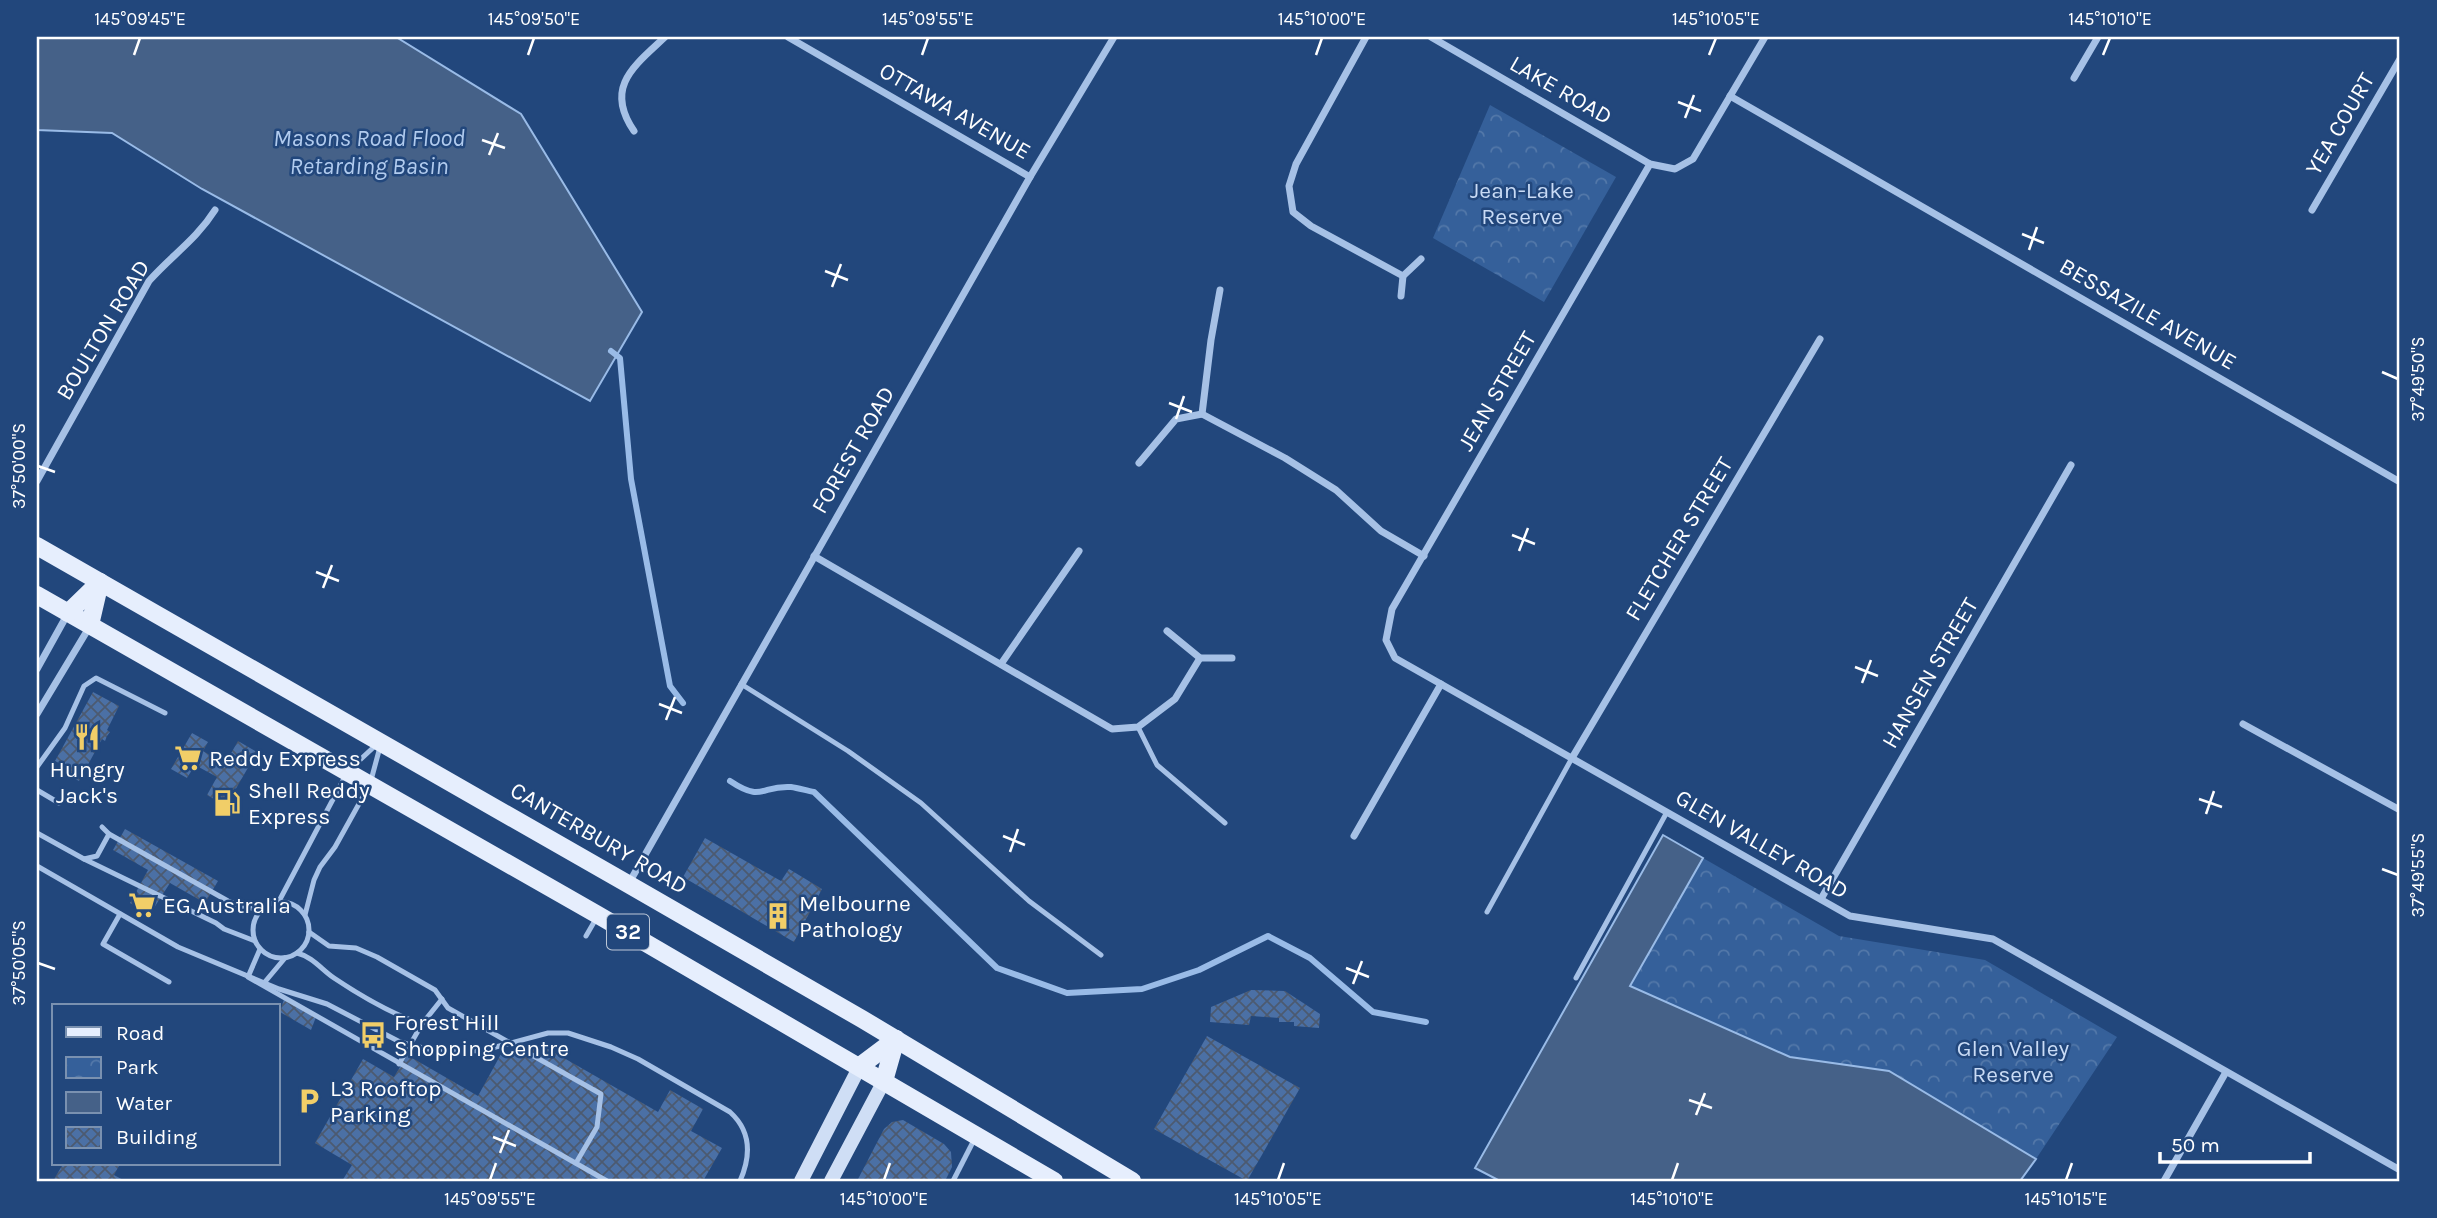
<svg xmlns="http://www.w3.org/2000/svg" width="2437" height="1218" viewBox="0 0 2437 1218" font-family="Karla,sans-serif">
  <style>
    .park { fill: url(#park-crowns) }
    .water { fill: #456188; stroke: #99bbe7; stroke-width: 2 }
    .lines { fill: none; stroke-linecap: round; stroke-linejoin: round }
    .stream { stroke: #99bbe7; stroke-width: 6 }
    .building { fill: url(#building-cross-hatch) }
    .lane { stroke: #a6c1e6; stroke-width: 5 }
    .street { stroke: #a6c1e6; stroke-width: 7 }
    .secondary { stroke: #cfdef5; stroke-width: 14 }
    .primary { stroke: #e6eefd; stroke-width: 18 }
    .ticks { fill: none; stroke: #fff; stroke-width: 2.5 }
    .labels { text-anchor: middle; dominant-baseline: central; stroke-width: 5; stroke-linejoin: round; paint-order: stroke }
    .shield { fill: #22477c; stroke: #bdc8d8; stroke-width: 2 }
    .shield-label { font-size: 21px; font-weight: bold; fill: #fff }
    .street-label { font-size: 23px; fill: #fff; stroke: #22477c }
    .park-label { font-size: 23px; fill: #c9dbf5; stroke: #22477c }
    .poi-label { font-size: 23px; fill: #fff; stroke: #22477c; text-anchor: start }
    .water-label { font-size: 24px; font-style: italic; fill: #b1cbee; stroke: #22477c }
    .neatline { fill: none; stroke: #fff; stroke-width: 2.5 }
    .ticks-label { font-size: 18px; text-anchor: middle; fill: #fff }
  </style>
  <defs>
    <pattern id="park-crowns" width="20" height="18" patternUnits="userSpaceOnUse" patternTransform="scale(1.75)"><rect width="20" height="18" fill="#35609a"/><path d="M2 6a3 3 0 1 1 6 0M12 15a3 3 0 1 1 6 0" fill="none" stroke="#5378a9"/></pattern>
    <pattern id="building-cross-hatch" width="8" height="8" patternUnits="userSpaceOnUse" patternTransform="scale(1.75)"><rect width="8" height="8" fill="#4b70a5"/><path d="M0 0l8 8M0 8l8-8" fill="none" stroke="#4c5a70"/></pattern>
  </defs>
  <rect width="100%" height="100%" fill="#22477c"/>
  <!-- park -->
  <g class="park">
    <path d="M1490 105 1616 177 1544 302 1433 238Z"/>
    <path d="M1703 858 1839 936 1985 960 2117 1037 2036 1159 1889 1071 1790 1057 1630 986Z"/>
  </g>
  <!-- water -->
  <g class="water">
    <path d="M37 37H396L521 114 642 312 590 401 202 189 112 133 37 130Z"/>
    <path d="M1663 835 1703 858 1630 986 1790 1057 1889 1071 2036 1159 2020 1181H1500L1475 1168Z"/>
  </g>
  <g class="lines">
    <!-- stream -->
    <g class="stream">
      <path d="M611 351 620 358 631 479 670 686 683 703"/>
      <path d="M730 781C763 803 761 785 791 787 799 788 807 791 814 792L997 968 1067 993 1142 989 1199 970 1268 936 1310 958 1373 1012 1426 1022"/>
    </g>
  </g>
  <!-- building -->
  <g class="building">
    <path d="M93 692 119 706 107 730 110 732 107 736 105 741 102 739 79 781 60 771 63 765 55 761Z"/>
    <path d="M192 733 208 742 203 751 225 764 238 741 257 752 226 806 207 795 217 777 195 765 187 778 171 769Z"/>
    <path d="M125 829 218 881 205 903 170 883 150 914 130 903 148 870 113 850Z"/>
    <path d="M705 838 781 881 789 869 822 889 794 942 683 877Z"/>
    <path d="M1251 990 1285 991 1320 1014 1319 1028 1294 1026V1022H1279V1018L1251 1016 1249 1025 1210 1022 1211 1007Z"/>
    <path d="M284 999 316 1017 311 1030 280 1012Z"/>
    <path d="M1207 1036 1300 1088 1247 1181 1154 1129Z"/>
    <path d="M543 1046 658 1112 670 1090 703 1109 691 1131 722 1148 703 1181H342L352 1165 315 1143 363 1059 394 1077 407 1055 478 1096 501 1054Z"/>
    <path d="M903 1120 944 1144 951 1152 952 1167 945 1181H857L884 1129 892 1122Z"/>
    <path d="M63 1164H120L114 1175 125 1181H53Z"/>
  </g>
  <g class="lines">
    <!-- lane -->
    <g class="lane">
      <path d="M741 684 848 751 921 803 1029 901 1101 955"/>
      <path d="M1138 727 1157 765 1225 823"/>
      <path d="M37 767 65 728 84 686 96 678 165 713"/>
      <path d="M37 790 59 803"/>
      <path d="M37 833 84 859 97 856 109 834 102 827"/>
      <path d="M109 834 228 901 240 906 262 910"/>
      <path d="M84 859 216 923 224 929 255 941"/>
      <path d="M37 866 178 947 279 989 327 1004 400 1042 427 1049 481 1051 548 1033H568L611 1047 638 1059 730 1112C751 1131 751 1156 740 1181"/>
      <circle cx="281" cy="930" r="28"/>
      <path d="M278 903 348 771 376 745"/>
      <path d="M1487 912 1572 758"/>
      <path d="M120 914 103 944 169 982"/>
      <path d="M305 915 314 880 320 867 335 847 370 784 380 747"/>
      <path d="M309 932 329 946 356 948 377 957 435 990 448 1008 601 1094 597 1127 576 1163"/>
      <path d="M586 936 597 917"/>
      <path d="M260 949 248 977 607 1181"/>
      <path d="M297 953C313 957 321 969 334 978 361 996 391 1014 422 1024"/>
      <path d="M1576 978 1667 812"/>
      <path d="M264 983 285 958"/>
      <path d="M399 1064 422 1024 442 999"/>
      <path d="M953 1181 975 1138"/>
    </g>
    <!-- street -->
    <g class="street">
      <path d="M788 37 1030 177"/>
      <path d="M1366 37 1296 164 1289 186 1293 212 1311 226 1403 276"/>
      <path d="M1431 37 1650 164 1675 169 1693 159 1765 37"/>
      <path d="M2074 78 2098 37"/>
      <path d="M1730 96 2400 482"/>
      <path d="M634 131C604 87 634 66 665 37"/>
      <path d="M1650 164 1392 609 1386 640 1395 658 1850 916 1993 939 2400 1170"/>
      <path d="M2312 210 2400 59"/>
      <path d="M1401 296 1403 276 1421 259"/>
      <path d="M1202 414 1285 458 1336 490 1381 531 1424 556"/>
      <path d="M1139 463 1176 419 1202 414 1211 340 1220 290"/>
      <path d="M37 481 149 281C172 255 196 240 215 210"/>
      <path d="M814 556 1112 729 1138 727 1175 699 1200 658"/>
      <path d="M1167 631 1200 658H1232"/>
      <path d="M1001 664 1079 551"/>
      <path d="M37 669 67 615"/>
      <path d="M37 714 90 626"/>
      <path d="M2243 724 2400 810"/>
      <path d="M1572 758 1820 339"/>
      <path d="M1354 836 1441 684"/>
      <path d="M629 883 1030 177 1114 37"/>
      <path d="M1821 899 2071 465"/>
      <path d="M2164 1181 2226 1072"/>
    </g>
    <!-- secondary -->
    <g class="secondary">
      <path d="M801 1181 860 1066"/>
      <path d="M831 1181 884 1081"/>
    </g>
    <!-- primary -->
    <g class="primary">
      <path d="M37 546 628 884 862 1019 1132 1181"/>
      <path d="M37 595 598 915 1054 1181"/>
      <path d="M68 613 100 582"/>
      <path d="M90 625 100 582"/>
      <path d="M860 1066 896 1039"/>
      <path d="M884 1081 896 1039"/>
    </g>
  </g>
  <!-- ticks -->
  <path class="ticks" d="M134 55 140 38M528 55 534 38M922 55 928 38M1316 55 1322 38M1709 55 1716 38M2103 55 2110 38M1678 102 1701 111M1685 118 1694 95M482 140 505 148M489 155 498 133M2022 234 2044 243M2029 250 2037 227M825 271 848 280M832 287 841 264M2382 372 2398 379M1169 403 1192 412M1176 419 1184 396M38 466 55 472M1512 535 1535 544M1519 551 1528 528M316 572 339 581M323 588 332 565M1855 667 1878 676M1862 683 1871 660M659 704 682 713M666 720 675 697M2199 799 2222 807M2206 814 2214 791M1003 836 1025 845M1010 852 1018 829M2382 869 2398 875M38 963 55 969M1346 968 1369 977M1353 984 1362 961M1689 1100 1712 1108M1696 1115 1705 1093M493 1137 516 1146M500 1153 509 1130M490 1180 496 1163M884 1180 890 1163M1278 1180 1284 1163M1672 1180 1678 1163M2066 1180 2072 1163"/>
  <!-- icons -->
  <defs>
    <symbol id="restaurant-bare" viewBox="-9 -9 18 18"><path d="M-5-6h1v4h1v-4h1v4h1v-4h1v5L-1.5 .5V6h-2V.5L-5-1ZM5-6V6H3V1.5H1.5Q1.5-4 5-6Z" fill="#f1ce68" stroke="#22477c" stroke-width="2.5" paint-order="stroke"/></symbol>
    <symbol id="supermarket-bare" viewBox="-9 -9 18 18"><path d="M-6-5.5h2.5l.6 2H6L4.5 2H-2.5L-4.4-4H-6ZM-1.5 3.2a1.3 1.3 0 1 0 .1 0ZM3 3.2a1.3 1.3 0 1 0 .1 0Z" fill="#f1ce68" stroke="#22477c" stroke-width="2.5" paint-order="stroke"/></symbol>
    <symbol id="fuel-bare" viewBox="-9 -9 18 18"><path d="M-5.5-6h7V0h2V4h1.3V-2.5L3-4.5l.8-.8L6-3V5H2.5V1h-1V6h-7ZM-4.2-4.7v3.2H.2V-4.7Z" fill="#f1ce68" stroke="#22477c" stroke-width="2.5" paint-order="stroke"/></symbol>
    <symbol id="building-bare" viewBox="-9 -9 18 18"><path d="M-4-6H4V6H1V3H-1V6H-4ZM-2.5-4.3h1.7v1.8h-1.7ZM.8-4.3h1.7v1.8H.8ZM-2.5-1h1.7V.8h-1.7ZM.8-1h1.7V.8H.8Z" fill="#f1ce68" stroke="#22477c" stroke-width="2.5" paint-order="stroke"/></symbol>
    <symbol id="bus-bare" viewBox="-9 -9 18 18"><path d="M-5-6H5V4H4V6H2V4H-2V6H-4V4H-5ZM-3.5-4V0h7V-4ZM-3.5 1.2v1.5H-2V1.2ZM2 1.2v1.5H3.5V1.2Z" fill="#f1ce68" stroke="#22477c" stroke-width="2.5" paint-order="stroke"/></symbol>
    <symbol id="parking-bare" viewBox="-9 -9 18 18"><path d="M-3.5-5.5H1a3.5 3.5 0 0 1 0 7H-1V5.5H-3.5ZM-1-3.4V-.6H.8a1.4 1.4 0 0 0 0-2.8Z" fill="#f1ce68" stroke="#22477c" stroke-width="2.5" paint-order="stroke"/></symbol>
  </defs>
  <g fill-rule="evenodd">
    <use href="#restaurant-bare" x="68" y="718" width="38" height="38"/>
    <use href="#supermarket-bare" x="169" y="739" width="38" height="38"/>
    <use href="#fuel-bare" x="208" y="784" width="38" height="38"/>
    <use href="#supermarket-bare" x="123" y="886" width="38" height="38"/>
    <use href="#building-bare" x="759" y="897" width="38" height="38"/>
    <use href="#bus-bare" x="354" y="1016" width="38" height="38"/>
    <use href="#parking-bare" x="290" y="1082" width="38" height="38"/>
  </g>
  <g class="labels">
    <!-- shield labels -->
    <rect class="shield" x="607" y="914.5" width="42" height="35" rx="5"/>
    <g class="shield-label">
      <text x="628" y="932">32</text>
    </g>
    <!-- street labels -->
    <g class="street-label">
      <text transform="translate(1561 90) rotate(30)">LAKE ROAD</text>
      <text transform="translate(955 111) rotate(30)">OTTAWA AVENUE</text>
      <text transform="translate(2340 124) rotate(-60)">YEA COURT</text>
      <text transform="translate(2148 314) rotate(30)">BESSAZILE AVENUE</text>
      <text transform="translate(103 330) rotate(-59)">BOULTON ROAD</text>
      <text transform="translate(1497 391) rotate(-60)">JEAN STREET</text>
      <text transform="translate(853 450) rotate(-60)">FOREST ROAD</text>
      <text transform="translate(1679 539) rotate(-59)">FLETCHER STREET</text>
      <text transform="translate(1930 673) rotate(-60)">HANSEN STREET</text>
      <text transform="translate(599 838) rotate(30)">CANTERBURY ROAD</text>
      <text transform="translate(1762 844) rotate(30)">GLEN VALLEY ROAD</text>
    </g>
    <!-- park labels -->
    <g class="park-label">
      <text x="1522" y="190">Jean-Lake<tspan x="1522" dy="26">Reserve</tspan></text>
      <text x="2013" y="1048">Glen Valley<tspan x="2013" dy="26">Reserve</tspan></text>
    </g>
    <!-- poi labels -->
    <g class="poi-label">
      <text x="209" y="758">Reddy Express</text>
      <text x="87" y="769" text-anchor="middle">Hungry<tspan x="87" dy="26">Jack's</tspan></text>
      <text x="248" y="790">Shell Reddy<tspan x="248" dy="26">Express</tspan></text>
      <text x="799" y="903">Melbourne<tspan x="799" dy="26">Pathology</tspan></text>
      <text x="163" y="905">EG Australia</text>
      <text x="394" y="1022">Forest Hill<tspan x="394" dy="26">Shopping Centre</tspan></text>
      <text x="330" y="1088">L3 Rooftop<tspan x="330" dy="26">Parking</tspan></text>
    </g>
    <!-- water labels -->
    <g class="water-label">
      <text x="369" y="138">Masons Road Flood<tspan x="369" dy="28">Retarding Basin</tspan></text>
    </g>
  </g>
  <!-- border -->
  <rect width="2437" height="1218" fill="none" stroke="#22477c" stroke-width="77"/>
  <!-- legend -->
  <rect x="52" y="1004" width="228" height="161" fill="#22477c" stroke="#7a91b0" stroke-width="2"/>
  <rect x="66" y="1027" width="35" height="10" fill="#e6eefd" stroke="#7a91b0" stroke-width="2"/>
  <text x="116" y="1040" font-size="21" fill="#ffffff">Road</text>
  <rect x="66" y="1057" width="35" height="21" fill="url(#park-crowns)" stroke="#7a91b0" stroke-width="2"/>
  <text x="116" y="1074" font-size="21" fill="#ffffff">Park</text>
  <rect x="66" y="1092" width="35" height="21" fill="#456188" stroke="#7a91b0" stroke-width="2"/>
  <text x="116" y="1110" font-size="21" fill="#ffffff">Water</text>
  <rect x="66" y="1127" width="35" height="21" fill="url(#building-cross-hatch)" stroke="#7a91b0" stroke-width="2"/>
  <text x="116" y="1144" font-size="21" fill="#ffffff">Building</text>
  <!-- scale -->
  <path d="M2160 1152v10h150v-10" fill="none" stroke="#ffffff" stroke-width="3.5"/>
  <text x="2171" y="1152" font-size="21" fill="#ffffff" stroke="#22477c" stroke-width="5" paint-order="stroke">50 m</text>
  <rect x="38" y="38" width="2360" height="1142" class="neatline"/>
  <g class="ticks-label">
    <text x="140" y="25">145°09'45"E</text>
    <text x="534" y="25">145°09'50"E</text>
    <text x="928" y="25">145°09'55"E</text>
    <text x="1322" y="25">145°10'00"E</text>
    <text x="1716" y="25">145°10'05"E</text>
    <text x="2110" y="25">145°10'10"E</text>
    <text transform="translate(2418 379) rotate(-90)" y="6">37°49'50"S</text>
    <text transform="translate(19 466) rotate(-90)" y="6">37°50'00"S</text>
    <text transform="translate(2418 875) rotate(-90)" y="6">37°49'55"S</text>
    <text transform="translate(19 963) rotate(-90)" y="6">37°50'05"S</text>
    <text x="490" y="1205">145°09'55"E</text>
    <text x="884" y="1205">145°10'00"E</text>
    <text x="1278" y="1205">145°10'05"E</text>
    <text x="1672" y="1205">145°10'10"E</text>
    <text x="2066" y="1205">145°10'15"E</text>
  </g>
</svg>
